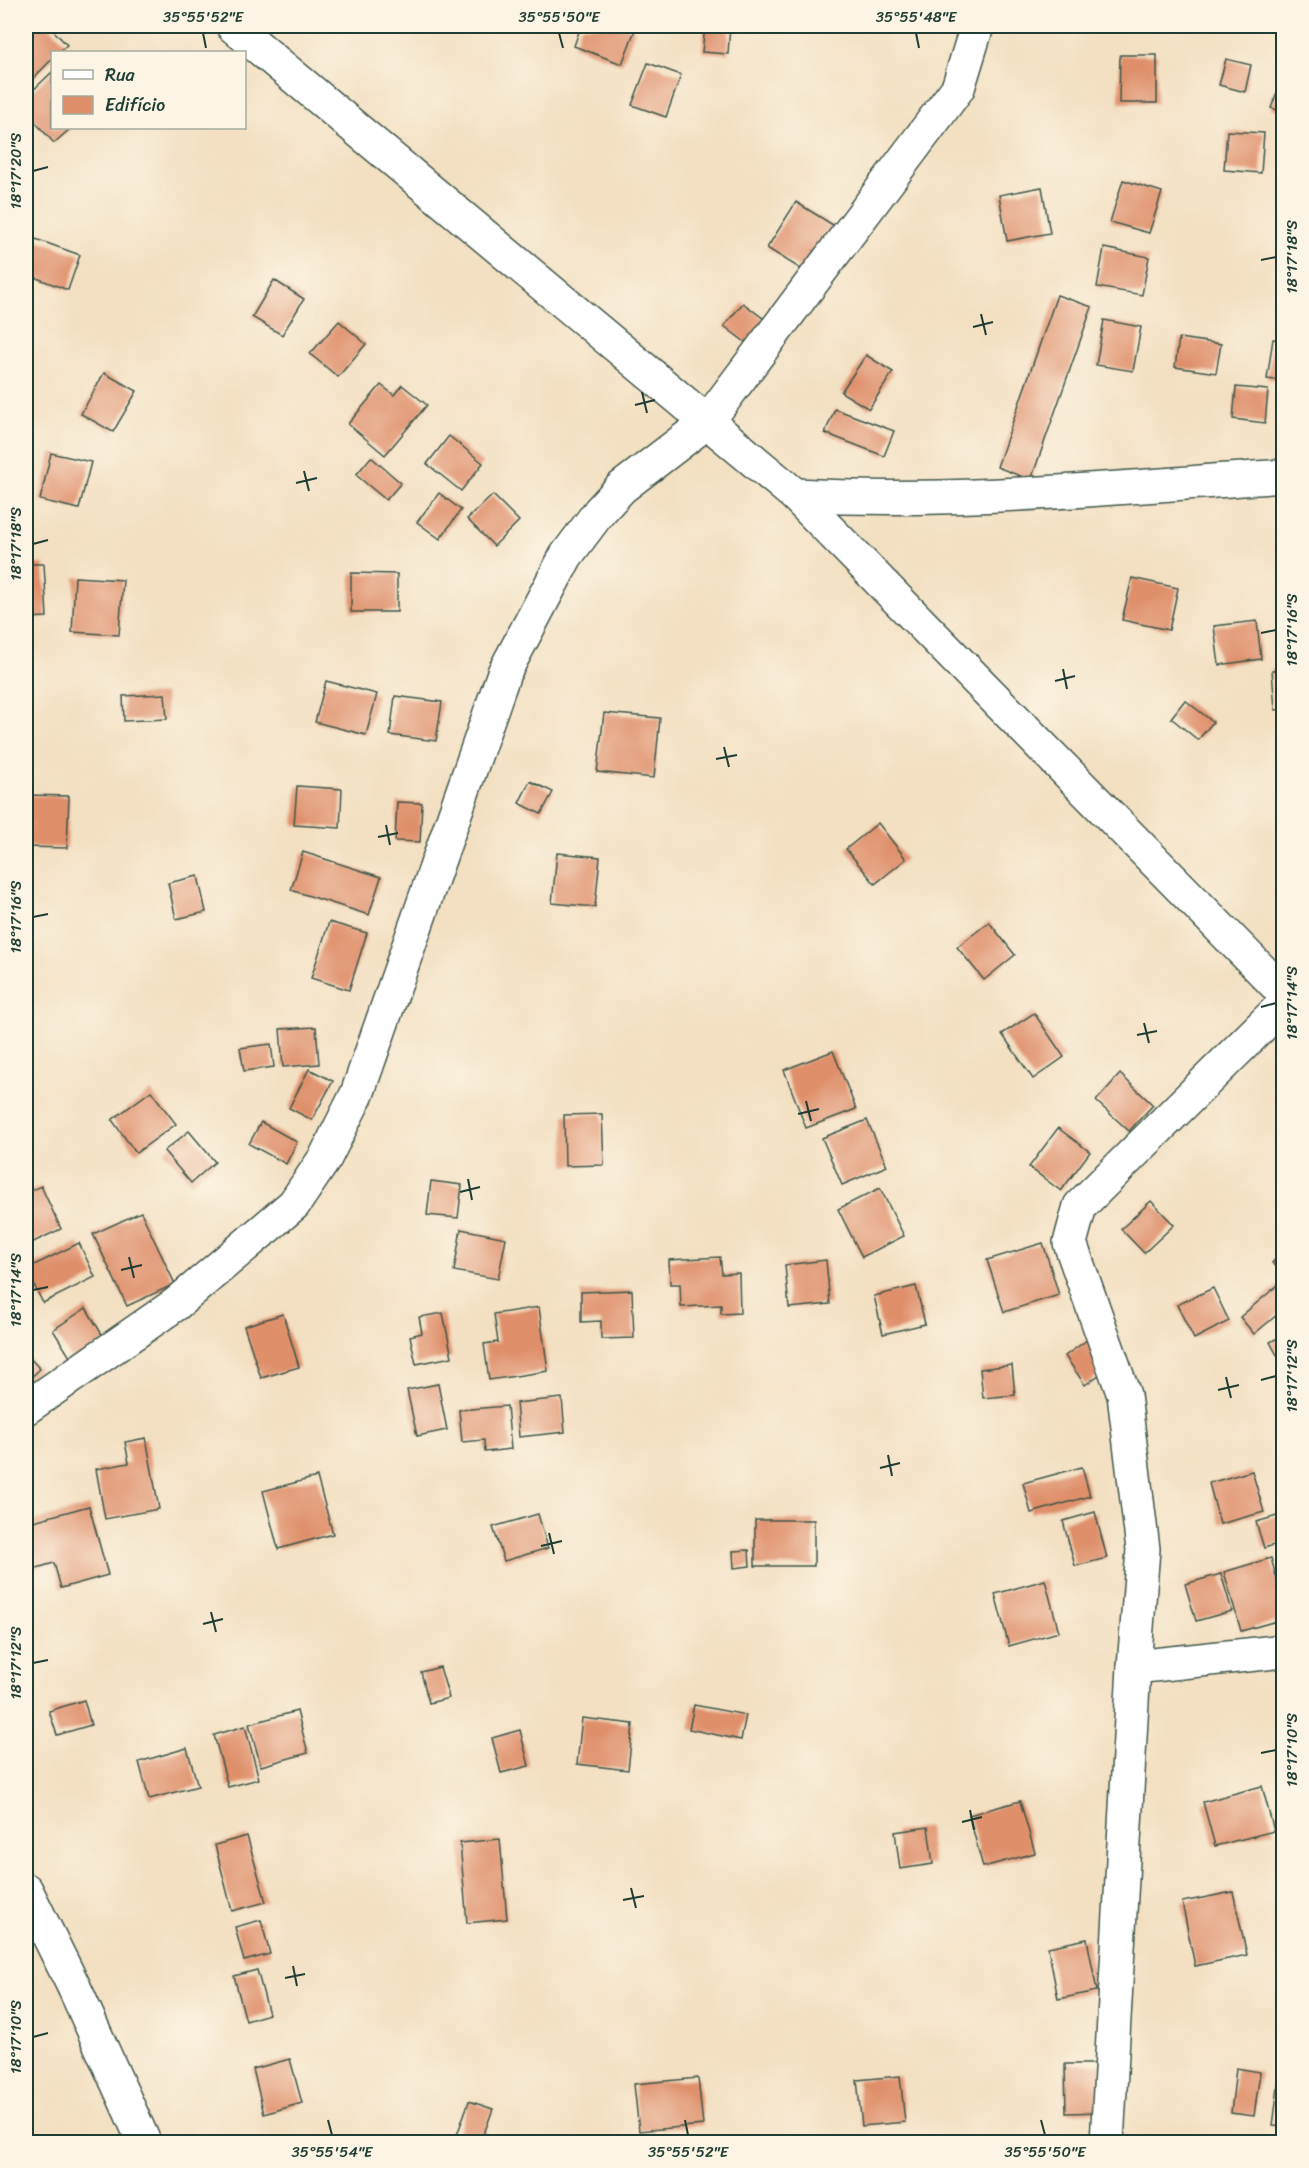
<svg xmlns="http://www.w3.org/2000/svg" width="1309" height="2168" viewBox="0 0 1309 2168" font-family="Sriracha,sans-serif">
  <style>
    .building { fill: #df8f6a }
    .lines { fill: none; stroke-linecap: round; stroke-linejoin: round }
    .minor-casing { stroke: #3f5549; stroke-width: 36 }
    .minor { stroke: #fff; stroke-width: 33 }
    .ticks { fill: none; stroke: #1f3d34; stroke-width: 2 }
    .neatline { fill: none; stroke: #1f3d34; stroke-width: 2 }
    .ticks-label { font-size: 15px; text-anchor: middle; fill: #1f3d34 }
  </style>
  <rect width="100%" height="100%" fill="#fcf5e5"/>
  <filter id="ink" filterUnits="userSpaceOnUse"><feTurbulence type="fractalNoise" baseFrequency=".0167" numOctaves="2"/><feDisplacementMap in="SourceGraphic" scale="12" xChannelSelector="R" yChannelSelector="G"/><feConvolveMatrix kernelMatrix="1 2 1 2 8 2 1 2 1" color-interpolation-filters="sRGB"/></filter>
  <filter id="wash" filterUnits="userSpaceOnUse"><feTurbulence type="fractalNoise" baseFrequency=".008" numOctaves="4" result="noise"/><feDisplacementMap in="SourceGraphic" scale="24" xChannelSelector="R" yChannelSelector="G"/><feGaussianBlur stdDeviation="1.35" result="paint"/><feColorMatrix in="noise" values="0 0 0 0 0 0 0 0 0 0 0 0 0 0 0 0 0 1.4 0 .05"/><feComposite in="paint" operator="in"/></filter>
  <g filter="url(#wash)">
    <rect width="100%" height="100%" fill="#f3dfc1"/>
    <g id="blocks">
      <!-- building -->
      <g class="building">
        <path d="M26 26H49L67 45 59 52H52V59L26 86Z"/>
        <path d="M581 26H622L635 30 622 64 574 46Z"/>
        <path d="M705 26H730L728 54 702 52Z"/>
        <path d="M1120 55H1157V103H1119Z"/>
        <path d="M1226 59 1251 65 1245 92 1219 85Z"/>
        <path d="M648 63 681 75 666 117 632 105Z"/>
        <path d="M52 72V128H71L54 143 26 112V97Z"/>
        <path d="M1284 74V112L1271 108Z"/>
        <path d="M1227 131 1264 133 1261 173 1224 170Z"/>
        <path d="M1123 180 1162 192 1149 233 1110 222Z"/>
        <path d="M1042 187 1050 233 1007 241 999 195Z"/>
        <path d="M796 202 841 230 812 276 767 248Z"/>
        <path d="M30 237 80 255 68 290 26 274V250Z"/>
        <path d="M1104 248 1149 257 1142 295 1097 287Z"/>
        <path d="M274 280 304 299 282 335 252 317Z"/>
        <path d="M1057 295 1092 307 1031 480 997 467Z"/>
        <path d="M743 303 776 328 758 352 724 326Z"/>
        <path d="M1104 320 1141 327 1133 371 1096 365Z"/>
        <path d="M339 321 366 344 338 377 310 354Z"/>
        <path d="M1179 338 1221 344 1216 373 1175 367Z"/>
        <path d="M1273 339 1284 340V381L1267 379Z"/>
        <path d="M866 355 893 372 869 409 841 392Z"/>
        <path d="M104 373 137 391 113 432 81 414Z"/>
        <path d="M381 385 394 395 402 385 427 405 385 455 348 424Z"/>
        <path d="M1236 387 1268 390 1265 423 1233 419Z"/>
        <path d="M835 409 894 431 884 456 825 433Z"/>
        <path d="M449 436 483 463 461 491 427 464Z"/>
        <path d="M51 453 91 462 79 509 40 500Z"/>
        <path d="M371 457 401 483 386 500 356 475Z"/>
        <path d="M439 493 461 510 440 539 417 522Z"/>
        <path d="M493 495 519 521 494 546 467 519Z"/>
        <path d="M26 564H44L47 617 26 618Z"/>
        <path d="M351 573 397 574V612H351Z"/>
        <path d="M75 577 123 580 119 635 72 632Z"/>
        <path d="M1132 578 1178 588 1169 630 1122 620Z"/>
        <path d="M1257 621 1261 659 1219 665 1214 626Z"/>
        <path d="M1284 669V709L1275 710 1272 670Z"/>
        <path d="M326 681 377 694 366 735 315 722Z"/>
        <path d="M165 694 167 719 124 721 123 696Z"/>
        <path d="M395 696 442 702 436 741 390 735Z"/>
        <path d="M1185 700 1213 722 1198 740 1171 718Z"/>
        <path d="M604 713 660 718 654 778 597 772Z"/>
        <path d="M530 781 553 792 541 814 519 803Z"/>
        <path d="M297 786 342 789 340 828 294 825Z"/>
        <path d="M26 795 69 796 67 848 26 847Z"/>
        <path d="M397 802 422 803 420 842 395 841Z"/>
        <path d="M878 823 906 859 875 884 846 849Z"/>
        <path d="M303 852 381 877 369 915 291 890Z"/>
        <path d="M557 853 600 857 595 907 552 903Z"/>
        <path d="M198 876 206 912 176 919 168 883Z"/>
        <path d="M329 922 367 933 349 990 311 978Z"/>
        <path d="M989 922 1015 955 984 980 957 947Z"/>
        <path d="M1034 1013 1064 1057 1033 1079 1002 1034Z"/>
        <path d="M316 1027 319 1064 283 1067 280 1029Z"/>
        <path d="M271 1044 274 1067 244 1071 240 1048Z"/>
        <path d="M833 1051 856 1109 806 1128 784 1070Z"/>
        <path d="M309 1069 333 1081 312 1120 289 1108Z"/>
        <path d="M1120 1074 1153 1105 1129 1131 1096 1101Z"/>
        <path d="M151 1091 176 1124 136 1153 112 1120Z"/>
        <path d="M602 1114 604 1165 565 1166 564 1115Z"/>
        <path d="M867 1120 887 1166 842 1185 822 1138Z"/>
        <path d="M261 1122 297 1142 286 1164 249 1144Z"/>
        <path d="M1058 1128 1090 1152 1061 1191 1029 1167Z"/>
        <path d="M189 1131 215 1162 191 1183 164 1151Z"/>
        <path d="M431 1181 462 1185 458 1218 427 1215Z"/>
        <path d="M41 1186 61 1229 27 1245 26 1193Z"/>
        <path d="M880 1188 904 1236 862 1257 838 1209Z"/>
        <path d="M1151 1201 1174 1225 1144 1253 1121 1229Z"/>
        <path d="M141 1212 175 1284 127 1306 93 1234Z"/>
        <path d="M461 1229 506 1238 498 1279 454 1271Z"/>
        <path d="M79 1243 95 1277 43 1303 26 1269Z"/>
        <path d="M1043 1243 1059 1295 1004 1312 987 1260Z"/>
        <path d="M1284 1249V1272L1272 1263Z"/>
        <path d="M720 1257 722 1274 739 1273 740 1313 721 1314V1305L681 1307 680 1284H670L669 1260Z"/>
        <path d="M826 1260 830 1304 789 1308 785 1265Z"/>
        <path d="M1278 1285 1284 1291V1309L1254 1334 1240 1317Z"/>
        <path d="M916 1286 925 1324 883 1334 874 1296Z"/>
        <path d="M1213 1288 1229 1321 1194 1339 1177 1305Z"/>
        <path d="M632 1290 634 1338 601 1339V1321L581 1322V1292Z"/>
        <path d="M539 1307 548 1371 489 1380 484 1344 498 1342 494 1314Z"/>
        <path d="M86 1308 106 1341 73 1362 53 1330Z"/>
        <path d="M443 1313 452 1357 416 1364 410 1336 422 1333 419 1317Z"/>
        <path d="M283 1314 299 1367 261 1378 244 1326Z"/>
        <path d="M1284 1335V1368L1270 1342Z"/>
        <path d="M1087 1340 1107 1369 1085 1385 1065 1356Z"/>
        <path d="M26 1354 40 1369 26 1382Z"/>
        <path d="M1012 1365 1015 1395 983 1398 980 1369Z"/>
        <path d="M438 1384 447 1430 417 1436 407 1390Z"/>
        <path d="M562 1398 565 1432 519 1437 516 1403Z"/>
        <path d="M507 1406 511 1449 485 1452 484 1440 462 1442 459 1410Z"/>
        <path d="M146 1438 159 1509 105 1519 96 1469 129 1463 125 1442Z"/>
        <path d="M1082 1467 1090 1496 1031 1513 1023 1483Z"/>
        <path d="M1252 1471 1264 1512 1220 1524 1209 1483Z"/>
        <path d="M317 1477 333 1534 278 1549 263 1491Z"/>
        <path d="M89 1506 108 1575 61 1588 54 1563 26 1571V1523Z"/>
        <path d="M1095 1512 1107 1558 1075 1566 1063 1521Z"/>
        <path d="M538 1514 548 1548 504 1561 493 1527Z"/>
        <path d="M1284 1514V1542L1264 1548 1256 1522Z"/>
        <rect x="755" y="1520" width="59" height="46"/>
        <path d="M749 1550 750 1566 734 1568 733 1551Z"/>
        <path d="M1271 1558 1284 1605V1619L1241 1631 1224 1572Z"/>
        <path d="M1221 1574 1232 1611 1196 1621 1185 1584Z"/>
        <path d="M1045 1580 1059 1632 1009 1646 995 1594Z"/>
        <path d="M440 1667 449 1698 429 1703 421 1672Z"/>
        <path d="M84 1700 91 1725 57 1735 49 1711Z"/>
        <path d="M694 1705 746 1715 741 1740 689 1729Z"/>
        <path d="M297 1711 308 1753 261 1766 249 1724Z"/>
        <path d="M582 1718 633 1724 628 1770 577 1764Z"/>
        <path d="M245 1726 259 1779 228 1787 214 1735Z"/>
        <path d="M520 1730 529 1766 501 1773 492 1738Z"/>
        <path d="M187 1748 198 1786 149 1799 139 1762Z"/>
        <path d="M1262 1786 1274 1831 1215 1846 1203 1802Z"/>
        <path d="M1020 1801 1035 1853 983 1867 969 1815Z"/>
        <path d="M928 1827 933 1864 900 1869 895 1832Z"/>
        <path d="M247 1836 266 1902 232 1911 215 1845Z"/>
        <path d="M500 1839 507 1919 467 1923 460 1843Z"/>
        <path d="M1233 1892 1247 1955 1195 1966 1182 1902Z"/>
        <path d="M261 1920 270 1954 244 1961 235 1927Z"/>
        <path d="M1087 1939 1097 1991 1058 1999 1048 1947Z"/>
        <path d="M257 1970 269 2014 246 2021 234 1976Z"/>
        <path d="M290 2059 302 2103 264 2114 253 2069Z"/>
        <path d="M1065 2064H1104L1105 2112 1066 2113Z"/>
        <path d="M1236 2068 1260 2072 1254 2116 1231 2113Z"/>
        <path d="M900 2076 905 2122 862 2126 857 2080Z"/>
        <path d="M698 2078 703 2125 639 2131 634 2084Z"/>
        <path d="M1279 2079 1284 2080V2127L1273 2126Z"/>
        <path d="M469 2101 493 2109 481 2142 457 2135Z"/>
      </g>
    </g>
  </g>
  <g filter="url(#ink)">
    <use href="#blocks" fill-opacity="0" stroke="#3f5549" stroke-width="1.5"/>
    <g class="lines">
      <defs>
        <g id="minor">
          <path d="M233 26 795 495 1284 993"/>
          <path d="M795 495C958 504 1121 487 1284 476"/>
          <path d="M26 1408 176 1304 294 1204 325 1158 357 1094 504 673 566 556 599 512 621 488 707 422 958 88 977 26"/>
          <path d="M1134 1667 1284 1651"/>
          <path d="M26 1890 74 1987 144 2142"/>
          <path d="M1107 2142 1134 1667 1143 1549 1124 1395 1070 1243 1080 1206 1284 1004"/>
        </g>
      </defs>
      <!-- minor casing -->
      <use href="#minor" class="minor-casing"/>
      <!-- minor -->
      <use href="#minor" class="minor"/>
    </g>
  </g>
  <!-- ticks -->
  <path class="ticks" d="M203 33 206 48M559 33 563 48M916 33 919 48M33 171 48 167M1261 260 1276 257M981 314 986 335M973 327 993 322M642 392 647 413M635 405 655 400M304 471 309 491M296 483 317 478M33 544 48 540M1261 633 1276 630M1063 669 1067 689M1055 681 1075 676M724 747 729 767M716 759 737 755M386 825 390 845M378 837 398 833M33 917 48 914M1261 1007 1276 1003M1144 1023 1149 1043M1137 1035 1157 1031M806 1101 811 1121M798 1114 819 1109M468 1179 472 1200M460 1192 480 1187M129 1257 134 1278M121 1270 142 1265M33 1290 48 1287M1226 1377 1231 1398M1261 1380 1276 1376M1218 1390 1239 1385M888 1455 892 1476M880 1468 900 1463M549 1533 554 1554M541 1546 562 1541M211 1612 216 1632M203 1624 223 1619M33 1663 48 1660M1261 1753 1276 1750M970 1810 974 1830M962 1822 982 1817M631 1888 636 1908M623 1900 644 1896M293 1966 297 1986M285 1978 305 1974M33 2037 48 2033M328 2120 332 2135M685 2120 688 2135M1041 2120 1045 2135"/>
  <!-- margin -->
  <rect width="1309" height="2168" fill="none" stroke="#fcf5e5" stroke-width="66"/>
  <!-- legend -->
  <rect x="51" y="51" width="195" height="78" fill="#fcf5e5" stroke="#a4ab9e" stroke-width="1.5"/>
  <rect x="63" y="70" width="30" height="9" fill="#ffffff" stroke="#a4ab9e" stroke-width="1.5"/>
  <text x="105" y="81" font-size="18" fill="#1f3d34">Rua</text>
  <rect x="63" y="96" width="30" height="18" fill="#df8f6a" stroke="#a4ab9e" stroke-width="1.5"/>
  <text x="105" y="111" font-size="18" fill="#1f3d34">Edifício</text>
  <rect x="33" y="33" width="1243" height="2102" class="neatline"/>
  <g class="ticks-label">
    <text x="203" y="22">35°55'52"E</text>
    <text x="559" y="22">35°55'50"E</text>
    <text x="916" y="22">35°55'48"E</text>
    <text transform="translate(16 171) rotate(-90)" y="5">18°17'20"S</text>
    <text transform="translate(1292 257) rotate(-90)" y="5">18°17'18"S</text>
    <text transform="translate(16 544) rotate(-90)" y="5">18°17'18"S</text>
    <text transform="translate(1292 630) rotate(-90)" y="5">18°17'16"S</text>
    <text transform="translate(16 917) rotate(-90)" y="5">18°17'16"S</text>
    <text transform="translate(1292 1003) rotate(-90)" y="5">18°17'14"S</text>
    <text transform="translate(16 1290) rotate(-90)" y="5">18°17'14"S</text>
    <text transform="translate(1292 1376) rotate(-90)" y="5">18°17'12"S</text>
    <text transform="translate(16 1663) rotate(-90)" y="5">18°17'12"S</text>
    <text transform="translate(1292 1750) rotate(-90)" y="5">18°17'10"S</text>
    <text transform="translate(16 2037) rotate(-90)" y="5">18°17'10"S</text>
    <text x="332" y="2157">35°55'54"E</text>
    <text x="688" y="2157">35°55'52"E</text>
    <text x="1045" y="2157">35°55'50"E</text>
  </g>
</svg>
